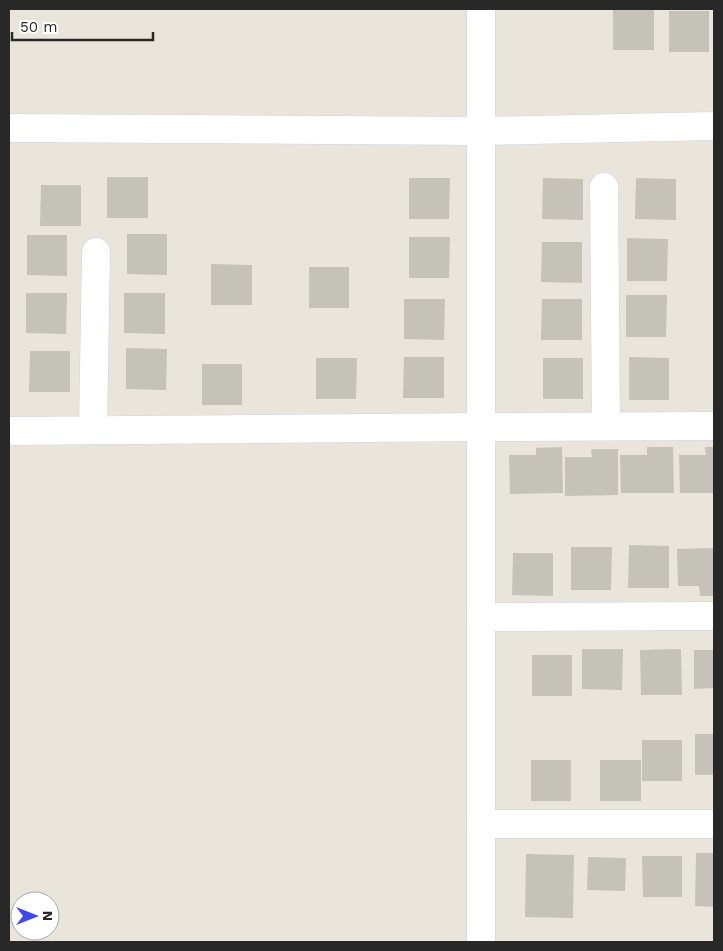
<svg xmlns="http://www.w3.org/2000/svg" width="723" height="951" viewBox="0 0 723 951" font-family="'Work Sans',sans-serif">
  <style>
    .building { fill: #c5c2ba }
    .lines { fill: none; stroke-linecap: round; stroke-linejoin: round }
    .minor-casing { stroke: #cfd0e1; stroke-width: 29 }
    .minor { stroke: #fff; stroke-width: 28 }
  </style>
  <rect width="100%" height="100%" fill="#eae5da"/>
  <!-- building -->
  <g class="building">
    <path d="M613 9 654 10V50H613Z"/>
    <rect x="669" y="11" width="40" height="41"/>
    <rect x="107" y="177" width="41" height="41"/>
    <path d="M409 178H450L449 219H409Z"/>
    <path d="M543 178 583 179V220L542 219Z"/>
    <path d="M636 178 676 179V220L635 219Z"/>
    <path d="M41 185H81V226H40Z"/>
    <path d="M127 234H167V275L127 274Z"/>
    <path d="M27 235H67V276L27 275Z"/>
    <path d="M409 237H450L449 278H409Z"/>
    <path d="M627 238 668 239 667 281H627Z"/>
    <path d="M542 242H582V283L541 282Z"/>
    <path d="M211 264 252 265V305H211Z"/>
    <rect x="309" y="267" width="40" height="41"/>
    <path d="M26 293H67L66 334 26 333Z"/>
    <path d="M124 293H165V334L124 333Z"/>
    <path d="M626 295H667L666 337H626Z"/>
    <path d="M404 299H445L444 340 404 339Z"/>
    <path d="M542 299H582V340H541Z"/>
    <path d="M126 348 167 349 166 390 126 389Z"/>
    <path d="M30 351H70V392H29Z"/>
    <path d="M404 357H444V398H403Z"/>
    <path d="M629 357 669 358V400H629Z"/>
    <path d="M316 358H357L356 399H316Z"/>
    <rect x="543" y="358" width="40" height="41"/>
    <rect x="202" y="364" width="40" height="41"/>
    <path d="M562 447 563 493 510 494 509 455H536V448Z"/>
    <path d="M647 447H673L674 493H621L620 455H647Z"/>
    <path d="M705 447H714V493H680L679 455H706Z"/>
    <path d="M591 449H618V495L565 496V457H592Z"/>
    <path d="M629 545 669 546V588H628Z"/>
    <path d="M571 547H612L611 590H571Z"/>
    <path d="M714 548V596H700L699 586H678L677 549Z"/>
    <path d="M513 553H553V596L512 595Z"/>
    <path d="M582 649H623L622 690 582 689Z"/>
    <path d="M681 649 682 695H641L640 650Z"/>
    <path d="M694 650H714V688L694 689Z"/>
    <rect x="532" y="655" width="40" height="41"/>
    <rect x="695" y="734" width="19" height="41"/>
    <rect x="642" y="740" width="40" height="41"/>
    <rect x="531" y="760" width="40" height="41"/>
    <rect x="600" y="760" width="41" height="41"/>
    <path d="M696 853H714V907L695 906Z"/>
    <path d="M526 854 574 855 573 918 525 917Z"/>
    <path d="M642 856H682V897H643Z"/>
    <path d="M588 857 626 858 625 891 587 890Z"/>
  </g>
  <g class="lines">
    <defs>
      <g id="minor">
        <path d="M481 9V942"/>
        <path d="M9 128 481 131 714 126"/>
        <path d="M604 187 606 426"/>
        <path d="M93 430 96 252"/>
        <path d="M9 431 481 427 714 426"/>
        <path d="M481 617 714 616"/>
        <path d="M481 824H714"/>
      </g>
    </defs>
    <!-- minor casing -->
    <use href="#minor" class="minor-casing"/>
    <!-- minor -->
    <use href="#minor" class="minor"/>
  </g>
  <!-- border -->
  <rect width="723" height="951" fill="none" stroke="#282828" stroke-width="20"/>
  <!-- north arrow -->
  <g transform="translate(35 916) rotate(90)"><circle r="24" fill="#ffffff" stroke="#a9a9a9"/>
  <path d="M0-4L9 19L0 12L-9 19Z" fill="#3e49f3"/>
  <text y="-8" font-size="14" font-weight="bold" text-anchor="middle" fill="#282828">N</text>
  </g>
  <!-- scale -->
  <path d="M12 32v8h141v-8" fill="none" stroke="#282828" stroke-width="2.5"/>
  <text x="20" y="32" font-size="15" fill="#282828" stroke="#ffffff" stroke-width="4" paint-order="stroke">50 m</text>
</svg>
